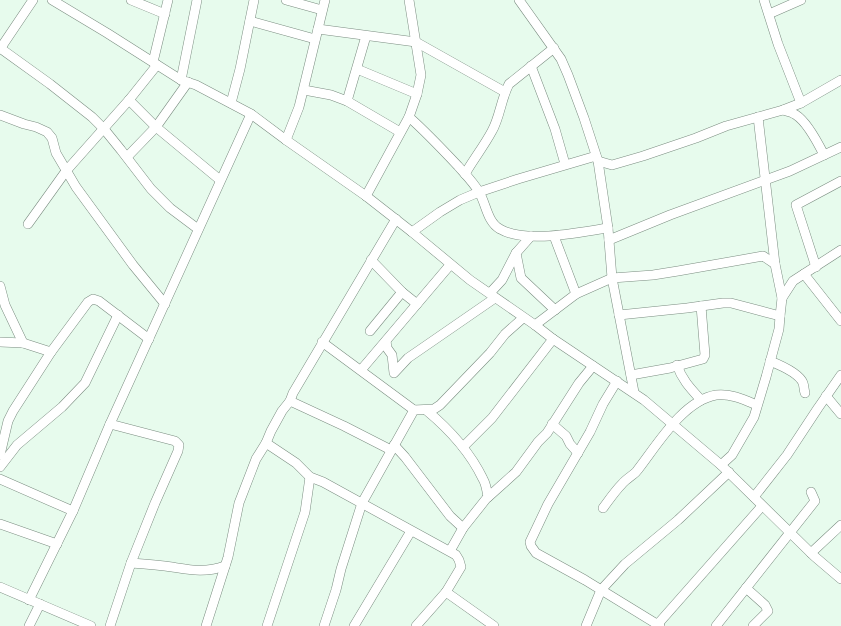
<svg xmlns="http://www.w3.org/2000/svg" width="841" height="626" viewBox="0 0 841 626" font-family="'Golos Text',sans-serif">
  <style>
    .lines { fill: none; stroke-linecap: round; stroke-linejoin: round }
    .street-casing { stroke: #7b8d81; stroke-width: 10 }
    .street { stroke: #fff; stroke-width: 9 }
  </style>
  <rect width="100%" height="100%" fill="#e7fbed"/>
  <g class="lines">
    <defs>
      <g id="street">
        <path d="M52 0 107 33 181 80 196 85 251 114 286 140 366 196 412 232 470 280 535 325 553 339 644 400 721 465 814 556 841 579"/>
        <path d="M131 0 165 14"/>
        <path d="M286 0 322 10"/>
        <path d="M519 0 561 59 568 75 584 118 598 161 608 228 612 278 634 392"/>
        <path d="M764 0 778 44 801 103"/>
        <path d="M769 14 801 0"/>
        <path d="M250 21 315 39"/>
        <path d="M318 29 416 42 505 92"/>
        <path d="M0 48 50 84 92 117 104 129 121 150 151 189 170 208 198 229"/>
        <path d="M0 49 33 0"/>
        <path d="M153 62 168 0"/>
        <path d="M531 66 555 129 565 164"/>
        <path d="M357 69 417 94"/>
        <path d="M181 80 197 0"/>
        <path d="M304 90 331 95 347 101 400 132"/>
        <path d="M129 100 156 127 220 180"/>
        <path d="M347 101 366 36"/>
        <path d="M231 103 240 69 254 0"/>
        <path d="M783 110C787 111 792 112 796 115 807 122 818 143 824 155"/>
        <path d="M0 115 24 124 36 127 47 132 52 138 56 153 76 187 133 265 165 304"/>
        <path d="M409 117C426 132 442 149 458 166 465 174 474 183 479 192 486 203 487 222 500 229 525 244 580 232 608 228"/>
        <path d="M286 140 299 107 325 0"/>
        <path d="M127 157 156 127 188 82"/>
        <path d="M598 161 612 165 643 156 696 138 726 126 783 110 801 103 841 80"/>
        <path d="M465 174C473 160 484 146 492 131 500 117 501 99 509 84L554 48"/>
        <path d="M366 196 409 117 417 94 421 75 409 0"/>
        <path d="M28 224 66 171 129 100 157 65"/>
        <path d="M412 232 440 212 460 200 479 192 518 179 596 156"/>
        <path d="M554 236 576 294"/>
        <path d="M609 240 670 215 790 171 841 147"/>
        <path d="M516 253 521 278 555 310"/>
        <path d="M371 260 402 292 417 304"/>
        <path d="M816 267 796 205 841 181"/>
        <path d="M804 274 841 321"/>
        <path d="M0 286 5 305 23 343"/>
        <path d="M490 293 502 280 516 253 531 236"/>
        <path d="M782 298 793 281 841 250"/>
        <path d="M619 315 687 308 723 303H731L780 316"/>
        <path d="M535 325 576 294 612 278 653 275 678 271 763 256 775 264"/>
        <path d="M370 331 402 292"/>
        <path d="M386 341 387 348 392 355 394 373 408 358 495 298"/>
        <path d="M0 342 23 343 51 352"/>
        <path d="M322 342 414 410"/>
        <path d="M770 361C780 365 799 373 803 383 804 386 804 390 805 393"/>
        <path d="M677 365C682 380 691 389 701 400"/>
        <path d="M361 370 450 265"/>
        <path d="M631 375 670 368 703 359 705 355 701 306"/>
        <path d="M617 381 603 404 590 432 548 504 530 542 531 546 536 553 585 580 660 626"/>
        <path d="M826 396 841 414"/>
        <path d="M290 401 344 426 391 450"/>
        <path d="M426 410C449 429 470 452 483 479 486 484 487 491 488 497"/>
        <path d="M110 424 175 441 179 445 178 451 155 503 131 563 110 626"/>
        <path d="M552 424 566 436 570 444 578 453"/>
        <path d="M266 443 296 463 310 477 323 482 456 555 459 560 461 567 446 592 416 626"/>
        <path d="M394 445 405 457 450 516 463 528"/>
        <path d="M463 447 492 418 553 339"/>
        <path d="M0 455 8 421 13 411 51 352 88 302 93 299 99 301 149 339"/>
        <path d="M721 465 732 455 754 417 766 377 779 329 780 316 782 298 775 264 758 117"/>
        <path d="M0 467 17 445 62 407 85 383 118 315"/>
        <path d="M0 479 73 511"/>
        <path d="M754 497 787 455 818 408 841 375"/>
        <path d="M603 508C609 500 615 491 622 484 626 479 632 476 636 472 656 447 682 401 716 395 730 393 745 400 757 405"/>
        <path d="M0 524 57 544"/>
        <path d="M450 551 463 528 486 499 516 472 538 442 547 433 579 383 593 366"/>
        <path d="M811 553 841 525"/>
        <path d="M131 563C145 564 159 565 172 567 191 570 205 573 225 566"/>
        <path d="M0 587 91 626"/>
        <path d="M746 588 765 605 768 611 753 626"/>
        <path d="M446 592 494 626"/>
        <path d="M29 600 73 511 110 424 251 114"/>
        <path d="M657 625 762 506"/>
        <path d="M29 626 40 604"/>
        <path d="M206 626 228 557 239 503 256 459 266 443 271 431 282 411 290 401 293 393 396 219"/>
        <path d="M267 626 305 512 310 477"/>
        <path d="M324 626 336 590 341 569 362 503 414 410 434 409 440 405 490 353 505 334 523 318"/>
        <path d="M354 626 411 531"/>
        <path d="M586 626 601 590 625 564 678 520 729 472"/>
        <path d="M716 626 815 501 811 492"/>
      </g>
    </defs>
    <!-- street casing -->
    <use href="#street" class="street-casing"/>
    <!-- street -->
    <use href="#street" class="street"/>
  </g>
</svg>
